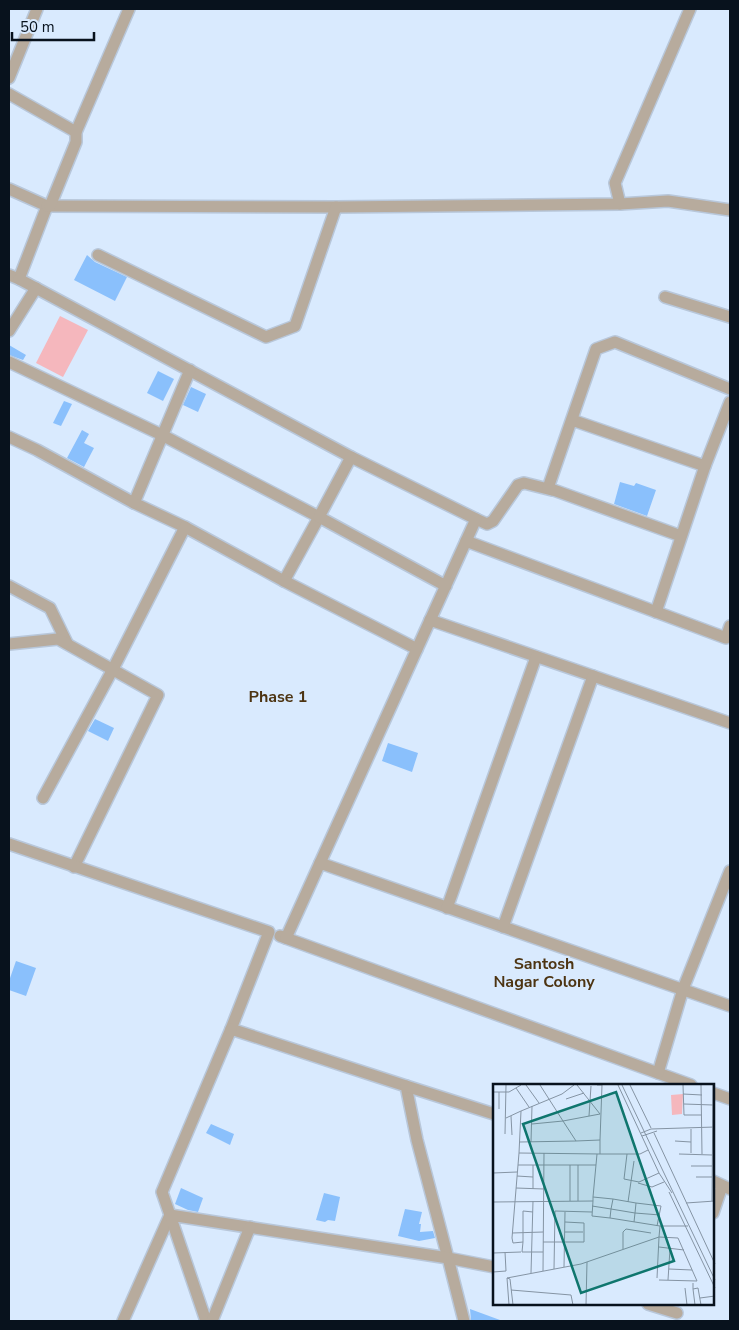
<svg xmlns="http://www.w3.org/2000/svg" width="739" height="1330" viewBox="0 0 739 1330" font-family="'Nunito Sans',sans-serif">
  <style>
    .green { fill: #f5b7bd }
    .building { fill: #8ac0fc }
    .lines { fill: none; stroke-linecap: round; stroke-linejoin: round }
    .minor-casing { stroke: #b8c7da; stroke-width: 14 }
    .minor { stroke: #b7ab9d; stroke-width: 11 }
    .labels { text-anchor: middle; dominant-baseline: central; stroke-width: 4; stroke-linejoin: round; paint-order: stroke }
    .neighbourhood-label { font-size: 16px; font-weight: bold; fill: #4d3412; stroke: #d9eafe }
    .inset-road { fill: none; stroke: #8594a4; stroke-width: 1 }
    .view { fill: #0f766e; fill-opacity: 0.15; stroke: #0f766e; stroke-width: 2.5 }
    .inset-edge { fill: none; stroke: #08121d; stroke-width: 2.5 }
  </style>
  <rect width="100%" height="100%" fill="#d9eafe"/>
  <!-- green -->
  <path class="green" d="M60 316 88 330 63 377 36 363Z"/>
  <!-- building -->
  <g class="building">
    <path d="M87 255 95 262 127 277 115 301 74 280Z"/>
    <path d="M9 345 26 355 23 360 9 355Z"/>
    <path d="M158 371 174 379 163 401 147 393Z"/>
    <path d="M191 387 206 394 198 412 183 405Z"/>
    <path d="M64 401 72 404 61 426 53 423Z"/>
    <path d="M82 430 89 434 84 443 94 448 84 467 67 458Z"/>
    <path d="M620 482 634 486 636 483 656 490 647 516 614 504Z"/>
    <path d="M95 719 114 728 108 741 88 731Z"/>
    <path d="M388 743 418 753 412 772 382 761Z"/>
    <path d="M16 961 36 968 26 996 9 990V981Z"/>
    <path d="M211 1124 234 1134 230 1145 206 1133Z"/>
    <path d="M181 1188 203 1198 198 1212 188 1210 175 1204Z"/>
    <path d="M324 1193 340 1197 335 1221 328 1220 325 1222 316 1220Z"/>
    <path d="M405 1209 422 1212 419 1224H421L420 1232 433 1231 435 1238 419 1241 398 1236Z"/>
    <path d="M470 1309 500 1320V1321L471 1320Z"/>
  </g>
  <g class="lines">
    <defs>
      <g id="minor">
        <path d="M9 78 37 9"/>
        <path d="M9 94 76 132"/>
        <path d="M9 189 47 206 19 279 9 275"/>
        <path d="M620 204 615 183 690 9"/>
        <path d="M47 206 336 207 620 204 668 201 730 210"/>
        <path d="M50 206 76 142V132L129 9"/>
        <path d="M98 255 266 337 295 326 336 207"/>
        <path d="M19 279 351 457"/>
        <path d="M665 297 730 317"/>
        <path d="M9 331 36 288"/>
        <path d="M9 362 162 435 319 517 284 581 185 527 134 503 190 370"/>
        <path d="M572 420 705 466"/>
        <path d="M9 437 37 450 134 503"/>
        <path d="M476 519 487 524 493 521 518 485 524 483 552 490"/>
        <path d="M681 536 548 488 596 349 615 342 730 389"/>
        <path d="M466 541 726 638 730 626"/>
        <path d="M284 581 417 649"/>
        <path d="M9 586 50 608 67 643"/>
        <path d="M656 612 705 466 730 402"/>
        <path d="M430 620 730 723"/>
        <path d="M9 644 58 639 158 695 74 867"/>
        <path d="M43 798 113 669 185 527"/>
        <path d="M9 844 269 932 231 1029 406 1086 417 1140 448 1258 494 1267"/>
        <path d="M320 863 730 1006"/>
        <path d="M447 908 536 657"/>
        <path d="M503 927 593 676"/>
        <path d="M280 936 691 1085"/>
        <path d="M286 938 417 649 476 519 351 457 319 517 446 586"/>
        <path d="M658 1073 683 989 730 871"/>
        <path d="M406 1086 494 1114"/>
        <path d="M713 1093 730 1099"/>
        <path d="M713 1181 730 1189"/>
        <path d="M713 1213 722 1186"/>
        <path d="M648 1304 677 1313"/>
        <path d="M123 1321 170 1215 162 1192 231 1029"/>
        <path d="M206 1321 170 1215 448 1258 464 1321"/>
        <path d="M212 1321 250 1227"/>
      </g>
    </defs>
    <!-- minor casing -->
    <use href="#minor" class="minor-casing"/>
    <!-- minor -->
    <use href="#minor" class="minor"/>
  </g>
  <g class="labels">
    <!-- neighbourhood labels -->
    <g class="neighbourhood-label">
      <text x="278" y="697">Phase 1</text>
      <text x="544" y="964">Santosh<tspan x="544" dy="18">Nagar Colony</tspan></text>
    </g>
  </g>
  <!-- overview -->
  <g transform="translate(493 1084)">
    <rect width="221" height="221" fill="#d9eafe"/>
    <path d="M190 10 189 30 179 31 178 11Z" fill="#f5b7bd"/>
    <path class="inset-road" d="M33 1 46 19M47 1 70 37 107 30 84 1M81 1 69 10 28 27 26 69 107 70M104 1H109L107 56M125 1 166 89 179 109M129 1 222 196M137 1 158 44M190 1 191 31H209M208 1 209 70M23 4 36 23M0 8H16L28 1M6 8V25M190 10 209 11M73 15 91 9M191 20 220 21M18 32 19 51M96 32 98 2M13 34 28 27M39 40 70 37 83 57 107 56V70H147L155 66M198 45V69M148 49 158 45 222 43M161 49 222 180M12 50 13 1M149 52 164 47M182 57 198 58M27 58 83 57M38 58 39 22M26 69 25 81H103M134 70 131 95 146 98 166 89M186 70 219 71M25 81 19 154 20 159 30 158 29 168H50M40 81V105M198 82H219M0 89 24 88M24 92 40 93M203 93H219M145 99 159 103 171 98M23 104 51 105M176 108 222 204M100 113 120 115M77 117V81M85 117V81M219 117 220 1M0 118 100 117M135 118 141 77M143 119 168 122 164 142M193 119 222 117M99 122 118 125 117 134 99 132 100 117V113L104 70M117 134 167 142M141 138 142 129 143 119 120 115 118 125 142 129 167 131M72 148H90M19 149 50 148M30 158V127L40 128M50 158H91V139L72 138M166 163 191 166M130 165V148L133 145 158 149M0 169 28 168M71 183 72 128M61 185 62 127 99 128M176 185 199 186M50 187 51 69M0 188 13 187 12 168M38 189 40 117M14 194 88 180 166 153M14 194 17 195 20 221M14 194 16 221M164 194 166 153M166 196 204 197 185 154 166 153 167 142H195M175 196 177 165M200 199V205L205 204 208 221M192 204 194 221M200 205 202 221M18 206 78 211 80 221M207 214 222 212M93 221 94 178"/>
    <path class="view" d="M123 8 181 177 88 209 30 40Z"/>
    <rect width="221" height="221" class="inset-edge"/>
  </g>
  <!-- border -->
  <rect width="739" height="1330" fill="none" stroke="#08121d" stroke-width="20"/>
  <!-- scale -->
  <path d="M12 32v8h82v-8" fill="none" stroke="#08121d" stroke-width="2.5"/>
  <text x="20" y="32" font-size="15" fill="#08121d" stroke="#d9eafe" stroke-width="4" paint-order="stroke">50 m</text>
</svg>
